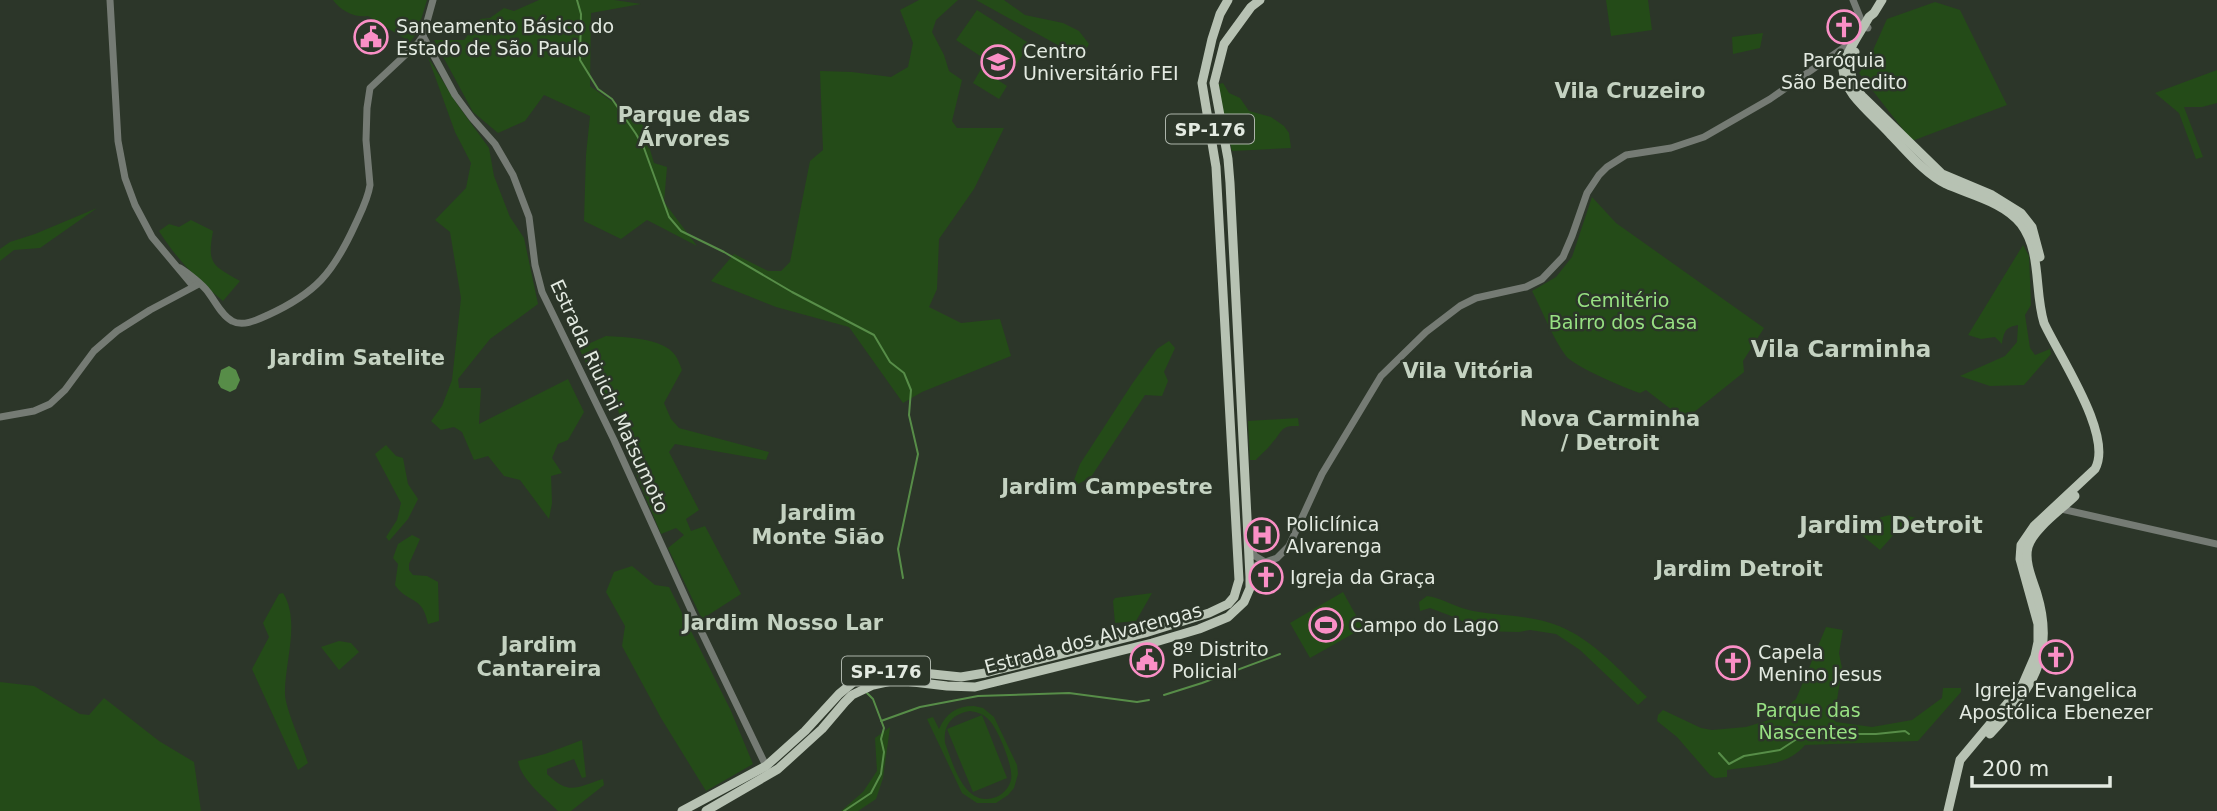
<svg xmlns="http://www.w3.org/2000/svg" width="2217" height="811" viewBox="0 0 2217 811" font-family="'DejaVu Sans',sans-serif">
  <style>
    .green { fill: #244b18; fill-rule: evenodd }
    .water { fill: #578d48 }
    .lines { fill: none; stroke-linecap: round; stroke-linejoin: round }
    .stream { stroke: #578d48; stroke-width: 2 }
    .tertiary { stroke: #757b74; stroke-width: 7 }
    .primary { stroke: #b7c2b3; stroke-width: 9 }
    .labels { text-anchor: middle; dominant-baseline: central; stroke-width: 5; stroke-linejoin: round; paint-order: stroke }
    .shield { fill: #2c3629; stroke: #acb4aa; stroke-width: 2 }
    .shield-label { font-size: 18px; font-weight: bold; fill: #e3eae1 }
    .poi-label { font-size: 19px; fill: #e3eae1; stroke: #2c3629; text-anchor: start }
    .park-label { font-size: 19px; fill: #97e082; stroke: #2c3629 }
    .street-label { font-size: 19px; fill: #e3eae1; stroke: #2c3629 }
    .neighbourhood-label { font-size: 21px; font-weight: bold; fill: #c4d2c1; stroke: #2c3629 }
    .quarter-label { font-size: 23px; font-weight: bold; fill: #c4d2c1; stroke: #2c3629 }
  </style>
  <rect width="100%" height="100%" fill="#2c3629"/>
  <!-- green -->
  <g class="green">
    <path d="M333 0H427L417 33 410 42 368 16C355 18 341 11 333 0Z"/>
    <path d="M539 0H614L641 4 591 13 590 86 642 123 654 163 667 167 664 202 697 246 647 220 621 239 584 221 586 155 590 116 544 95 525 121 498 133 473 112 434 40H464L480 19 490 18 504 8 514 11Z"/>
    <path d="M919 0H958L936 20 932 32 944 55 949 71 962 80 952 121 957 128H1004L974 189 939 239 937 289 929 307 961 323 1000 319 1011 356 922 392 903 403 849 327 776 307 711 281 734 254 768 271H781L790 262 810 161 823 150 820 71 852 72 891 77 908 67 913 43 900 10Z"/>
    <path d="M976 0H1004L1025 15 1063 23 1079 31 1089 44 1085 51 1074 54Z"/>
    <path d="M1606 0H1648L1652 30 1611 36Z"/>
    <path d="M1935 2 1960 10 2007 105 1912 141 1859 73 1870 57 1887 19Z"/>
    <path d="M977 10 1030 44 1009 75 956 40Z"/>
    <path d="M1763 33 1760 48 1733 54 1732 37Z"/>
    <path d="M428 57 457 104 489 148 494 176 510 217 524 238 538 304 490 339 458 379 459 388H481L479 424 568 379 584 412 568 440 558 444 552 458 562 473 551 476 552 503 549 519 520 480 504 476 488 456 474 460 462 432 454 427 441 430 431 421 442 406 452 380 461 298 450 232 435 220 466 188 471 163 455 132Z"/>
    <path d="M981 69 1007 86 999 99 973 83Z"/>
    <path d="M2217 70V103L2202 107H2184L2203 157 2196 159 2179 113 2155 93Z"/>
    <path d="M1223 83 1229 93 1240 98 1249 111 1271 117 1284 126 1289 133 1291 148 1232 151 1224 118 1219 84Z"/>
    <path d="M1592 197 1616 223 1764 328 1743 361 1744 372 1688 417 1676 413 1646 390 1640 393C1625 388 1575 367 1566 356 1553 339 1542 310 1532 291L1556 277 1572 257Z"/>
    <path d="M97 208 40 248 14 250 0 261V249L10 242 35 234Z"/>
    <path d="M191 220 213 231C207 264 212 265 240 281L223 301C197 279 177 260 159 231L169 224 179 227Z"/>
    <path d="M2023 245 2029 256 2031 305 2025 315 2030 348 2035 355 2050 349 2051 354 2024 385 1990 386 1960 376 2005 356 2017 342 2018 325C2005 327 2004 332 2002 344L1995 337 1981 339 1968 335Z"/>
    <path d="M606 336C625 337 663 338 675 355 678 359 680 365 682 370L664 403 671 419 679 428 769 452 766 460 675 444 669 452 699 510 686 519 691 531 705 526 741 594 702 619 668 548 684 535 676 528 661 534 621 438V423L616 400 600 394 579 348Z"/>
    <path d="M1169 341 1175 348 1164 372 1168 381 1162 396 1145 395 1091 477 1071 488 1080 464 1132 384 1157 349Z"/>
    <path d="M1298 418 1299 426C1280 425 1283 431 1272 443 1268 449 1261 454 1256 460H1250L1248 421Z"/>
    <path d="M386 445 396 456 403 458 408 484 418 499 408 519 389 541 386 537 397 520 401 503 375 454Z"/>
    <path d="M1898 514 1917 518 1897 531 1880 550 1858 532C1869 519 1882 516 1898 514Z"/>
    <path d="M412 535 420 539 409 564V570L413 575 427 576 438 582 439 621 428 624C422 594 409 605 395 585L398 564 393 558 398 544Z"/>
    <path d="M632 566 655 585 669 587 731 711 753 764 706 791 661 718 622 646 625 626 606 592 614 572Z"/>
    <path d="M1343 592 1363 628 1310 658 1290 623Z"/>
    <path d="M283 593C301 622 284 663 285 695 286 710 303 747 308 763L298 770 252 669 269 637 263 623 279 594Z"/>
    <path d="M1152 593 1136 621 1115 623 1113 601 1115 598Z"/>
    <path d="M1427 596C1442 598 1457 608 1473 611 1501 616 1532 615 1559 626 1595 641 1619 670 1647 697L1638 705 1580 650 1556 634 1530 630 1519 632 1476 631 1459 619 1430 608 1420 611 1419 602Z"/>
    <path d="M1826 627 1843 630 1839 653 1842 668 1837 700 1833 708 1832 718 1836 722 1872 727 1912 720 1942 698 1943 688H1961V692L1918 741 1805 745C1786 768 1755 765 1727 770V777L1715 778 1710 775 1677 737 1657 721 1658 715 1663 710 1701 728 1712 730 1746 727 1769 720 1796 699Z"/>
    <path d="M339 641 351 643 359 652 339 670 321 647Z"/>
    <path d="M0 682 34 686 80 714 89 715 104 698 159 741 194 762 201 811H0Z"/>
    <path d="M974 706 983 708 994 717 1017 765 1018 774 1014 788 1008 795 996 803H977L962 793 927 719 933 717 939 729C946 713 957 706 974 706ZM970 711C977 712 984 714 989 720 998 729 1014 767 1011 780 1009 788 1002 796 993 798 964 806 953 764 945 743 943 725 952 714 970 711Z"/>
    <path d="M982 715 1007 778 973 792 947 729Z"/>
    <path d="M890 727 883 778 876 799 858 811H841L863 792 877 771 875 738Z"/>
    <path d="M582 740 586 777 582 778 574 759 547 769V774C570 796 576 787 603 779L604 785 571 811H558C545 798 521 780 518 761L545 754Z"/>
  </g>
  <!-- water -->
  <path class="water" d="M229 366 236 370 240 380 236 389 230 392 221 388 218 383 221 370Z"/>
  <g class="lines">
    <!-- stream -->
    <g class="stream">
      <path d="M577 0 581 14 580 60 598 89 612 99 636 134 644 148 669 217 681 231 724 252 792 292 874 335 890 362 904 373 911 390 909 415 918 454 898 549 903 578"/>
      <path d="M1164 695 1202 683 1280 654"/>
      <path d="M881 721 920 707 978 696 1069 693 1137 702 1149 700"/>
      <path d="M1719 753 1729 764 1744 756 1780 750 1803 735 1811 734H1876L1905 731 1909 734"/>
      <path d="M844 811 871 793 881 774 884 752 881 739 884 728 873 699 867 693"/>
    </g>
    <!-- tertiary -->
    <g class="tertiary">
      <path d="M110 0 118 141 125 178 135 205 152 237 193 286"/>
      <path d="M1853 0 1864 27 1868 28"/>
      <path d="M423 36 455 95 472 118 495 144 513 175 529 217 535 265 542 292 614 440 692 612 767 768"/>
      <path d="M180 268C188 273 203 285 208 292 215 301 222 316 232 321 243 327 257 320 268 315 316 293 333 273 355 225 361 212 368 199 370 185L366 140 367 108 370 88 418 43 423 36 433 0"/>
      <path d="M0 417 34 411 50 404 65 390 94 351 117 331 150 310 197 285"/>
      <path d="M2057 508 2217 544"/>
      <path d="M1249 547 1255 556 1265 562"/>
      <path d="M1250 571 1257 565 1277 558 1289 546 1322 474 1381 376 1426 332 1460 306 1476 298 1526 287 1542 279 1563 257 1572 236 1587 193 1599 175 1607 167 1626 155 1671 148 1704 137 1770 99 1853 41"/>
    </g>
    <!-- primary -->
    <g class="primary">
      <path d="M1882 0 1874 13 1869 17C1862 30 1843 56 1843 70 1844 79 1848 88 1853 95 1864 109 1878 121 1890 134 1907 151 1924 173 1946 184 1970 195 2004 202 2021 224 2042 252 2034 291 2044 323 2059 356 2114 436 2095 469L2034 526 2021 545 2020 559 2038 624V642L2035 656 2022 686 1960 760 1948 811"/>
      <path d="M1855 52C1848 69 1850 82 1862 96L1942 174 1992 195 2021 213 2032 227 2040 257"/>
      <path d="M1990 734C2031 690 2056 656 2037 594 2033 581 2024 562 2028 547 2033 529 2062 509 2075 496"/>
      <path d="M682 811 766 766 805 731 839 694 856 680 883 671 894 670 961 677 985 673 1145 633 1209 613 1228 604 1234 597 1239 580 1216 167 1202 83 1212 39 1220 14 1228 0"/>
      <path d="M706 811 778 769 822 729 845 702 852 695 873 685 896 680 947 686 975 687 1152 643 1199 629 1228 617 1244 602 1250 588V577L1230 183 1228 159 1214 83 1224 44 1251 7 1260 0"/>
    </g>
  </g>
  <!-- icons -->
  <defs>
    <symbol id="church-ring" viewBox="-11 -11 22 22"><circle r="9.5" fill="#2c3629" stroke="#fa8fc6" stroke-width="1.5"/><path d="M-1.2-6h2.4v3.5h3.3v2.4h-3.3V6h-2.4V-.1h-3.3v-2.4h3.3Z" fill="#fa8fc6"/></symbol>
    <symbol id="civic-ring" viewBox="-11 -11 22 22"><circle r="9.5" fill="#2c3629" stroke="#fa8fc6" stroke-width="1.5"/><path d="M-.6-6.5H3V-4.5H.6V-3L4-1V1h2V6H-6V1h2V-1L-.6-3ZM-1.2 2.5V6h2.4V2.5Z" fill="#fa8fc6"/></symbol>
    <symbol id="university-ring" viewBox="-11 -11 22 22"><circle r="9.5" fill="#2c3629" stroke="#fa8fc6" stroke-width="1.5"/><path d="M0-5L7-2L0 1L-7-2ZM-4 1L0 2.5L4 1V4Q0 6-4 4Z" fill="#fa8fc6"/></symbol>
    <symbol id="hospital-ring" viewBox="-11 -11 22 22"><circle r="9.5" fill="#2c3629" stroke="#fa8fc6" stroke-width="1.5"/><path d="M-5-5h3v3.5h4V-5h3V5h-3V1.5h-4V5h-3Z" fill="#fa8fc6"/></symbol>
    <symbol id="stadium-ring" viewBox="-11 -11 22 22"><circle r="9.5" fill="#2c3629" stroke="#fa8fc6" stroke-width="1.5"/><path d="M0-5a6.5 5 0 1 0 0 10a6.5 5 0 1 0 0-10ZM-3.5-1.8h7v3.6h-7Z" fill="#fa8fc6"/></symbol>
  </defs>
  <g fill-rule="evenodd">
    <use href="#church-ring" x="1825" y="8" width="38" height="38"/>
    <use href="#civic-ring" x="352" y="18" width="38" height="38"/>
    <use href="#university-ring" x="979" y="43" width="38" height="38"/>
    <use href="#hospital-ring" x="1243" y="516" width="38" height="38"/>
    <use href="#church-ring" x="1247" y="558" width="38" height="38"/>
    <use href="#stadium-ring" x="1307" y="606" width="38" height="38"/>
    <use href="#church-ring" x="2037" y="638" width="38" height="38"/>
    <use href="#civic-ring" x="1128" y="641" width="38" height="38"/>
    <use href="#church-ring" x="1714" y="644" width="38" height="38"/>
  </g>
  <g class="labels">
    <!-- shield labels -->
    <g class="shield">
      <rect x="1166" y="114.5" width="88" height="29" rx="5"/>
      <rect x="842" y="656.5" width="88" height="29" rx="5"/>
    </g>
    <g class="shield-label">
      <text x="1210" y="129">SP-176</text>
      <text x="886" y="671">SP-176</text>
    </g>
    <!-- poi labels -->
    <g class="poi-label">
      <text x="396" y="26">Saneamento Básico do<tspan x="396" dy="22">Estado de São Paulo</tspan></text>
      <text x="1023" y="51">Centro<tspan x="1023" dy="22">Universitário FEI</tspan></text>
      <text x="1844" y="60" text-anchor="middle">Paróquia<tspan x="1844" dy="22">São Benedito</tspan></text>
      <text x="1286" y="524">Policlínica<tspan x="1286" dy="22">Alvarenga</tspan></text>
      <text x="1290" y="577">Igreja da Graça</text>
      <text x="1350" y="625">Campo do Lago</text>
      <text x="1172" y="649">8º Distrito<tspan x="1172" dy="22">Policial</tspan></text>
      <text x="1758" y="652">Capela<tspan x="1758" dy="22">Menino Jesus</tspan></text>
      <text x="2056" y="690" text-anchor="middle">Igreja Evangelica<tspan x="2056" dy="22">Apostólica Ebenezer</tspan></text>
    </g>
    <!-- park labels -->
    <g class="park-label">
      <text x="1623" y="300">Cemitério<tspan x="1623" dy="22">Bairro dos Casa</tspan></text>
      <text x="1808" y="710">Parque das<tspan x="1808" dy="22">Nascentes</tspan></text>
    </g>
    <!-- street labels -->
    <g class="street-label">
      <text transform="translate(610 396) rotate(65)">Estrada Riuichi Matsumoto</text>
      <text transform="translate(1093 638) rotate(-15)">Estrada dos Alvarengas</text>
    </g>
    <!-- neighbourhood labels -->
    <g class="neighbourhood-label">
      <text x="1630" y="91">Vila Cruzeiro</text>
      <text x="684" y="115">Parque das<tspan x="684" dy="24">Árvores</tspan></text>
      <text x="357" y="358">Jardim Satelite</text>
      <text x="1468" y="371">Vila Vitória</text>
      <text x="1610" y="419">Nova Carminha<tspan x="1610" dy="24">/ Detroit</tspan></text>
      <text x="1107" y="487">Jardim Campestre</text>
      <text x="818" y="513">Jardim<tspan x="818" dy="24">Monte Sião</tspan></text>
      <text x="1739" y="569">Jardim Detroit</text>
      <text x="783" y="623">Jardim Nosso Lar</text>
      <text x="539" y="645">Jardim<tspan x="539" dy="24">Cantareira</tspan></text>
    </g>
    <!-- quarter labels -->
    <g class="quarter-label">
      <text x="1841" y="349">Vila Carminha</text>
      <text x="1891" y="525">Jardim Detroit</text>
    </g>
  </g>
  <!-- scale -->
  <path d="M1972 776v10h138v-10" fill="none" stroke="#e3eae1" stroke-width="3.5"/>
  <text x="1982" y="776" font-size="21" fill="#e3eae1" stroke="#2c3629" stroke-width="5" paint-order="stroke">200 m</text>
</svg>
